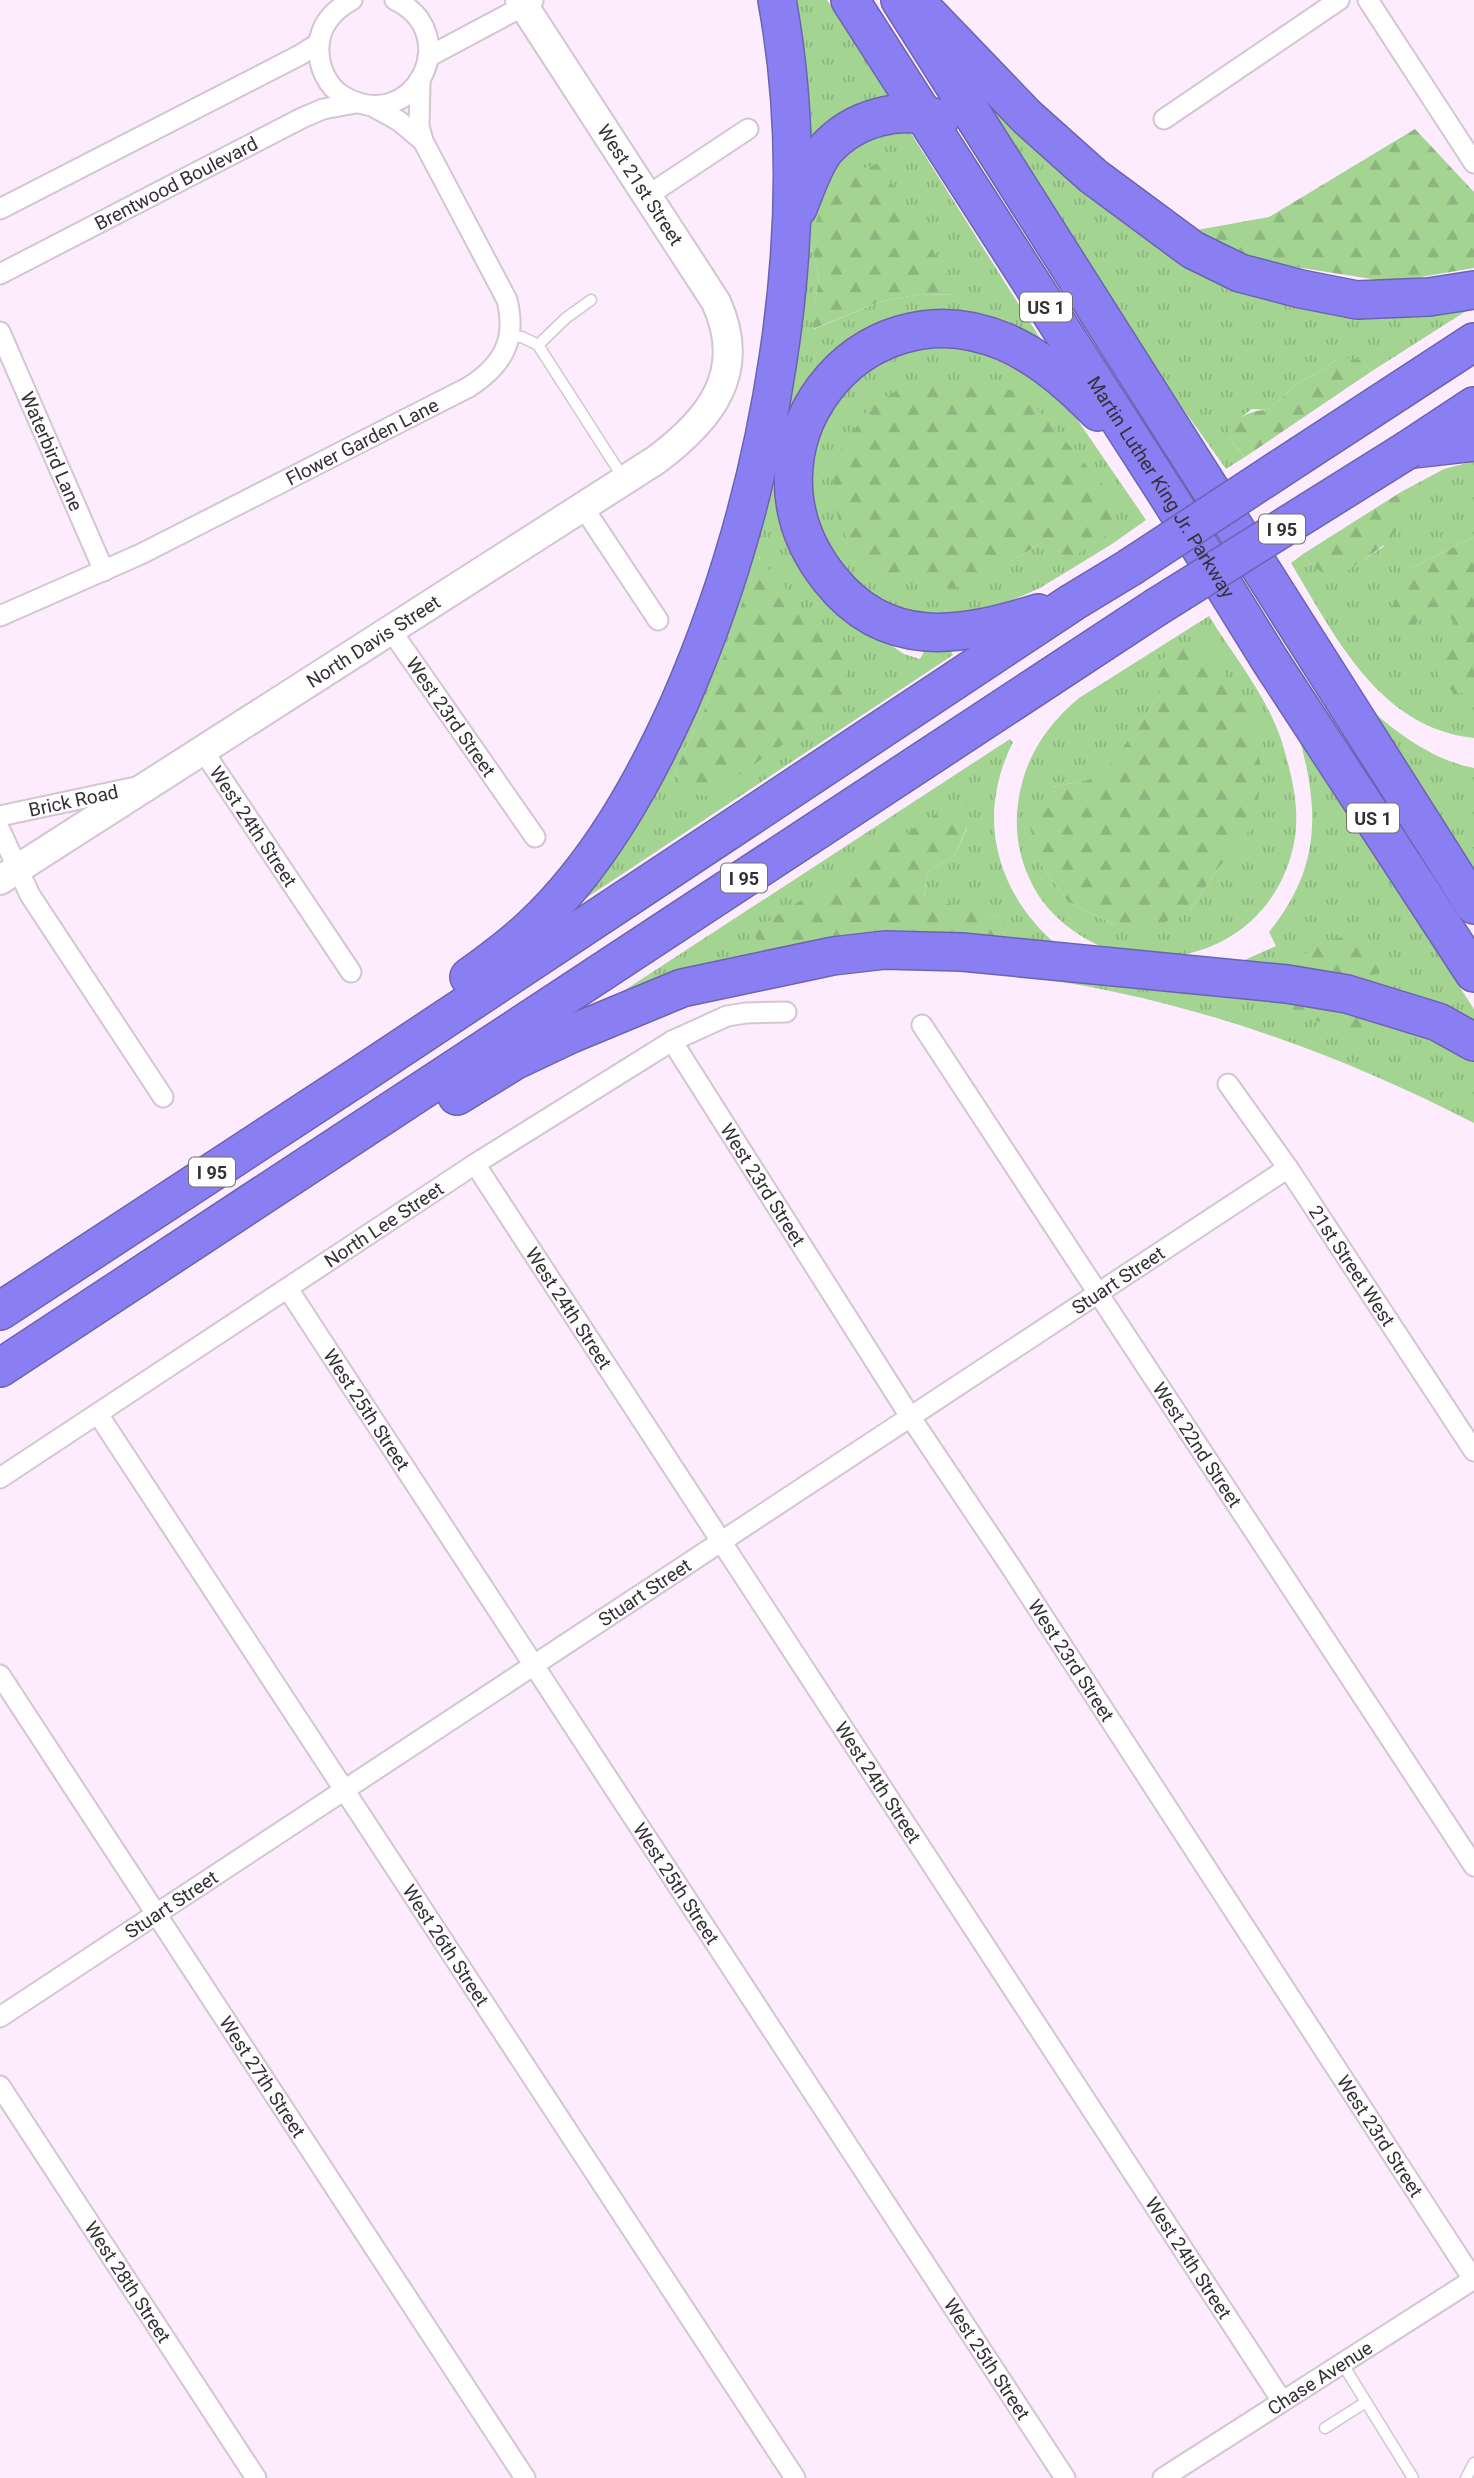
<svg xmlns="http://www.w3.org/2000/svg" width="1474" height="2478" viewBox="0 0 1474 2478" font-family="Roboto,sans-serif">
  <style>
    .grass { fill: url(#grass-tufts); fill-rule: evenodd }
    .forest { fill: url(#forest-firs) }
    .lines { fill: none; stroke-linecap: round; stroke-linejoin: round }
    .lane-casing { stroke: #d4c5d5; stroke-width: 13 }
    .street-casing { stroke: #d4c5d5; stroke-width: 23 }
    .secondary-casing { stroke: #d4c5d5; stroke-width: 32 }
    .highway-casing { stroke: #6c63b0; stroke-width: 40 }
    .lane { stroke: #fff; stroke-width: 10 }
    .street { stroke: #fff; stroke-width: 19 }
    .secondary { stroke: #fff; stroke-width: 28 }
    .highway { stroke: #8a7ff2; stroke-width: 37 }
    .highway-bridge-casing { stroke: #6c63b0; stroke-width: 40; stroke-linecap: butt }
    .highway-bridge { stroke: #8a7ff2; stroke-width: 37 }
    .labels { text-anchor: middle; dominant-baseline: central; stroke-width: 5; stroke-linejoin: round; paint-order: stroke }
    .shield { fill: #fff; stroke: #726d72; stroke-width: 2 }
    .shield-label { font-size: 18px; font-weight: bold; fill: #352f36 }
    .street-label { font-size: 19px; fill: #352f36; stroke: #fff }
  </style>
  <defs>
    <pattern id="grass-tufts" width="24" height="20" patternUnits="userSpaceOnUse" patternTransform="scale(1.75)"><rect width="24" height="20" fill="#a3d492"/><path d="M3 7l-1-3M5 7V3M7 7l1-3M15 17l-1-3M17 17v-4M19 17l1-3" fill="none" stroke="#8db67e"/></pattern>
    <pattern id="forest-firs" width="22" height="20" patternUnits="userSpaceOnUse" patternTransform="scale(1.75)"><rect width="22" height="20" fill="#a3d492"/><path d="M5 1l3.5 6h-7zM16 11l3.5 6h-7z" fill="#8db67e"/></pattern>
  </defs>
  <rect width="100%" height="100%" fill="#fcecfd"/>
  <!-- grass -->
  <g class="grass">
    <path d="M783 0H827L899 106 809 162Z"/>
    <path d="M985 92 1174 250 1474 306 1372 371 1360 360 1338 359 1316 374 1299 382 1268 410 1252 409 1229 426 1231 441 1245 457 1226 469 1154 368 978 98Z"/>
    <path d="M907 127 1050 354 1010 338 845 358 785 527 794 555 810 580 880 638 904 654 920 659 929 643 948 646 953 655 559 916 680 732 810 200 849 144ZM810 241 959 295 920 294 879 302 814 329V307L819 279ZM759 557 844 701 674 773 708 702Z"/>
    <path d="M953 343 1016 362 1068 406 1146 520 1112 544 1040 588 985 612 914 616 864 595 824 552 805 474 830 404 888 354ZM1114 530 1041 543 1012 561 900 576 879 570Z"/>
    <path d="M1474 461V537L1411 568 1402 633 1438 605 1456 624 1454 693 1474 691V738C1379 728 1335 636 1291 563L1303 554 1311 565 1365 559 1383 547 1404 495 1401 492 1444 469Z"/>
    <path d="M1209 616C1233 655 1266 695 1281 739 1291 772 1301 809 1294 843 1271 961 1126 996 1048 908 1027 883 1015 848 1017 815 1020 766 1042 729 1079 698ZM1160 695 1219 867 1190 910 1115 925 1068 902 1042 866 1052 787 1088 780 1113 763Z"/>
    <path d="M1365 705C1396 732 1432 760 1474 768V875Z"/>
    <path d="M1299 737 1346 812 1474 1009V1123C1294 1030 1089 966 885 968 864 968 842 967 821 969 795 972 769 980 743 985 690 996 636 1007 582 1018L1010 739 1013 742C975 818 996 894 1060 948L1222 970 1276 946 1269 932C1320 869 1320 812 1299 737ZM960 800 967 828 955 855 927 872 924 899 1002 917 994 960 885 931ZM1324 942 1387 1002 1296 964Z"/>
  </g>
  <!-- forest -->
  <g class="forest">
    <path d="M1415 129 1474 192V268L1391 282 1270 263 1186 232 1269 217Z"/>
    <path d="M879 163 960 295 920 294 879 302 813 329 814 307 819 279 810 241 829 181Z"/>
    <path d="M1347 358 1360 360 1372 371 1245 457 1231 441 1228 426C1242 416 1251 410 1268 410L1299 382 1316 374 1338 359Z"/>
    <path d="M912 381 1022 391 1117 501 1114 530 1063 564 1041 543 1012 561 955 589 927 585 879 570 860 556 841 529 832 490 839 452 870 407Z"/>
    <path d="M1401 492 1404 495C1401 530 1394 539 1365 559 1353 566 1344 575 1331 578L1311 565 1303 554Z"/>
    <path d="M1474 537V691L1454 694 1430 663 1455 623 1438 606 1401 634 1387 617 1411 568Z"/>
    <path d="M758 557 846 657 844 702 708 796 688 794 674 773 708 702Z"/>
    <path d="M1184 645 1208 649 1253 723 1262 774 1254 825 1219 867 1190 910 1155 927 1115 925 1068 902 1042 866 1030 828 1052 787 1088 780 1112 763 1160 695 1151 666Z"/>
    <path d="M960 799 967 827 955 855 927 872 924 898 1002 917 1016 941 994 960 885 931 764 955 753 931Z"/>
    <path d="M1357 935 1370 939 1380 970 1360 986 1409 1017 1404 1032 1389 1039 1264 1008C1277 983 1296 954 1324 942 1333 938 1346 937 1357 935Z"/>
  </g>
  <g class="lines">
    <defs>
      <g id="lane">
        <path d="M510 336 522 337 538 345 624 479"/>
        <path d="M538 345 566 318 591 300"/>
        <path d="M1342 2363 1413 2478"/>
        <path d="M1325 2428 1366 2402"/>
        <path d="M1466 2478 1474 2463"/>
      </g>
      <g id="street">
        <path d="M352 0C332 11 318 27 319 51 319 68 328 87 343 96 413 137 466 34 395 0"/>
        <path d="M1368 0 1474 163"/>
        <path d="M428 57 533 1"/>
        <path d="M372 106 399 121 423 141"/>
        <path d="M1164 119 1339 0"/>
        <path d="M647 196 748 129"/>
        <path d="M0 209 300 55 319 43"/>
        <path id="s1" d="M0 274 302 118 323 109 356 103"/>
        <path id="s2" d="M0 332 104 571"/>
        <path d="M583 507 658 620"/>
        <path id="s3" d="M0 616 141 554 469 387C503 365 517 340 507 300L423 141 419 126 420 82"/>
        <path id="s4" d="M390 629 535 837"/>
        <path id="s5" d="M202 749 351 972"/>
        <path id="s6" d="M0 816 136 787"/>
        <path d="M0 830 30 895 163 1097"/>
        <path id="s7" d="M922 1025 1474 1866"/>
        <path id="s8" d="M672 1041 911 1418 1011 1567 1473 2279"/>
        <path id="s9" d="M1228 1084 1288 1168 1474 1451"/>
        <path id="s10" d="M475 1164 1282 2401"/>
        <path id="s11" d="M288 1289 1065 2478"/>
        <path id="s12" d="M98 1414 795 2478"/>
        <path id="s13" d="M0 1478 475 1164 672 1041 727 1016 746 1013 786 1012"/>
        <path id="s14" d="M0 1675 525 2478"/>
        <path id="s15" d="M0 2017 1288 1168"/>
        <path id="s16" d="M0 2086 256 2478"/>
        <path id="s17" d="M1163 2478 1474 2279"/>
      </g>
      <g id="secondary">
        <path id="s18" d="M0 880 656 460C711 419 748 372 716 302L520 0"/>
      </g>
      <g id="highway">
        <path id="s19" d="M850 0 1170 499 1271 662 1474 973"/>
        <path d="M900 0 1474 905"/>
        <path d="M930 16 1027 117 1093 176 1193 250 1240 273 1301 289 1357 300 1429 297 1474 290"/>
        <path d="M798 208C806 189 813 165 826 149 855 117 901 106 940 119"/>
        <path d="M1409 449 1474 406"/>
        <path d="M1414 449 1474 442"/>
        <path d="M1281 468 1474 342"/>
        <path d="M1038 613C961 637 887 651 830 579 727 451 859 279 1005 342 1040 357 1072 385 1098 412"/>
        <path d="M469 977C490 962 513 945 532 927 597 866 643 784 679 704 771 494 819 226 777 0"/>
        <path d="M457 1096 514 1061 571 1034 682 988 833 956 885 950 962 952 1287 984 1347 994 1438 1022 1474 1042"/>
        <path d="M0 1311 362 1074 1073 602 1129 568"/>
        <path d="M0 1368 1155 608"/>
      </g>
    </defs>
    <!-- lane casing -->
    <use href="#lane" class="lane-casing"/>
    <!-- street casing -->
    <use href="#street" class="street-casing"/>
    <!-- secondary casing -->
    <use href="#secondary" class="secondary-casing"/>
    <!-- highway casing -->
    <use href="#highway" class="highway-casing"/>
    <!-- lane -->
    <use href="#lane" class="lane"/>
    <!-- street -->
    <use href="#street" class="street"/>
    <!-- secondary -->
    <use href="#secondary" class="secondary"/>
    <!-- highway -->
    <use href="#highway" class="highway"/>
    <defs>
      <g id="highway-bridge">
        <path d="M1129 568 1281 468"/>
        <path d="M1155 608 1409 449"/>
      </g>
    </defs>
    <!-- highway-bridge casing -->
    <use href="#highway-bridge" class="highway-bridge-casing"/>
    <!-- highway-bridge -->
    <use href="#highway-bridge" class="highway-bridge"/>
  </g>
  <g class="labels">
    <!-- shield labels -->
    <g class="shield">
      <rect x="1020" y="292.5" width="52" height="29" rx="5"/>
      <rect x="1259" y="514.5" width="46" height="29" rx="5"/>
      <rect x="1347" y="803.5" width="52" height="29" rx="5"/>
      <rect x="721" y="863.5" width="46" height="29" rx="5"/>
      <rect x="189" y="1157.5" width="46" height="29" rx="5"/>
    </g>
    <g class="shield-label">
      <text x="1046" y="307">US 1</text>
      <text x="1282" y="529">I 95</text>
      <text x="1373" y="818">US 1</text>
      <text x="744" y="878">I 95</text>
      <text x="212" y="1172">I 95</text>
    </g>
    <!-- street labels -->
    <g class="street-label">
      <text stroke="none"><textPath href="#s1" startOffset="198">Brentwood Boulevard</textPath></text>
      <text transform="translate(640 185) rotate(57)">West 21st Street</text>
      <text stroke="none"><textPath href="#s3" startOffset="402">Flower Garden Lane</textPath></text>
      <text stroke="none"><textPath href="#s2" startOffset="130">Waterbird Lane</textPath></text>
      <text stroke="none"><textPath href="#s19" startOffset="578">Martin Luther King Jr. Parkway</textPath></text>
      <text stroke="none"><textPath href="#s18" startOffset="443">North Davis Street</textPath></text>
      <text stroke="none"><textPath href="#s4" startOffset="107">West 23rd Street</textPath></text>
      <text stroke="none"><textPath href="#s6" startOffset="75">Brick Road</textPath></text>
      <text stroke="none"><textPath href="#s5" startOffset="93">West 24th Street</textPath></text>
      <text stroke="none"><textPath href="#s8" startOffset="170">West 23rd Street</textPath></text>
      <text stroke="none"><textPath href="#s13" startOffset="460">North Lee Street</textPath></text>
      <text stroke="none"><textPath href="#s9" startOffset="220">21st Street West</textPath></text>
      <text stroke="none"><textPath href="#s15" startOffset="1339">Stuart Street</textPath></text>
      <text stroke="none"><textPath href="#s10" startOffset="172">West 24th Street</textPath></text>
      <text stroke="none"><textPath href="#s11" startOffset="144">West 25th Street</textPath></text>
      <text stroke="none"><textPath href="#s7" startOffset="502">West 22nd Street</textPath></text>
      <text stroke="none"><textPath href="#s15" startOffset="772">Stuart Street</textPath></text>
      <text stroke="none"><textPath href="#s8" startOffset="737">West 23rd Street</textPath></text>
      <text stroke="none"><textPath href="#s10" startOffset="738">West 24th Street</textPath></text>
      <text stroke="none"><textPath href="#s11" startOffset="710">West 25th Street</textPath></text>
      <text stroke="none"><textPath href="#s15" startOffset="205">Stuart Street</textPath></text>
      <text stroke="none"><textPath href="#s12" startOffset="635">West 26th Street</textPath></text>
      <text stroke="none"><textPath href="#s14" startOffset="480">West 27th Street</textPath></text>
      <text stroke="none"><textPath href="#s8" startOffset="1304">West 23rd Street</textPath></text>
      <text stroke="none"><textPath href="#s10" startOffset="1306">West 24th Street</textPath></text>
      <text stroke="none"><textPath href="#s16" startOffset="234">West 28th Street</textPath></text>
      <text stroke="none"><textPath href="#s11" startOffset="1278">West 25th Street</textPath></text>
      <text stroke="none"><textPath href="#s17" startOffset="186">Chase Avenue</textPath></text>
    </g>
  </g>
</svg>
